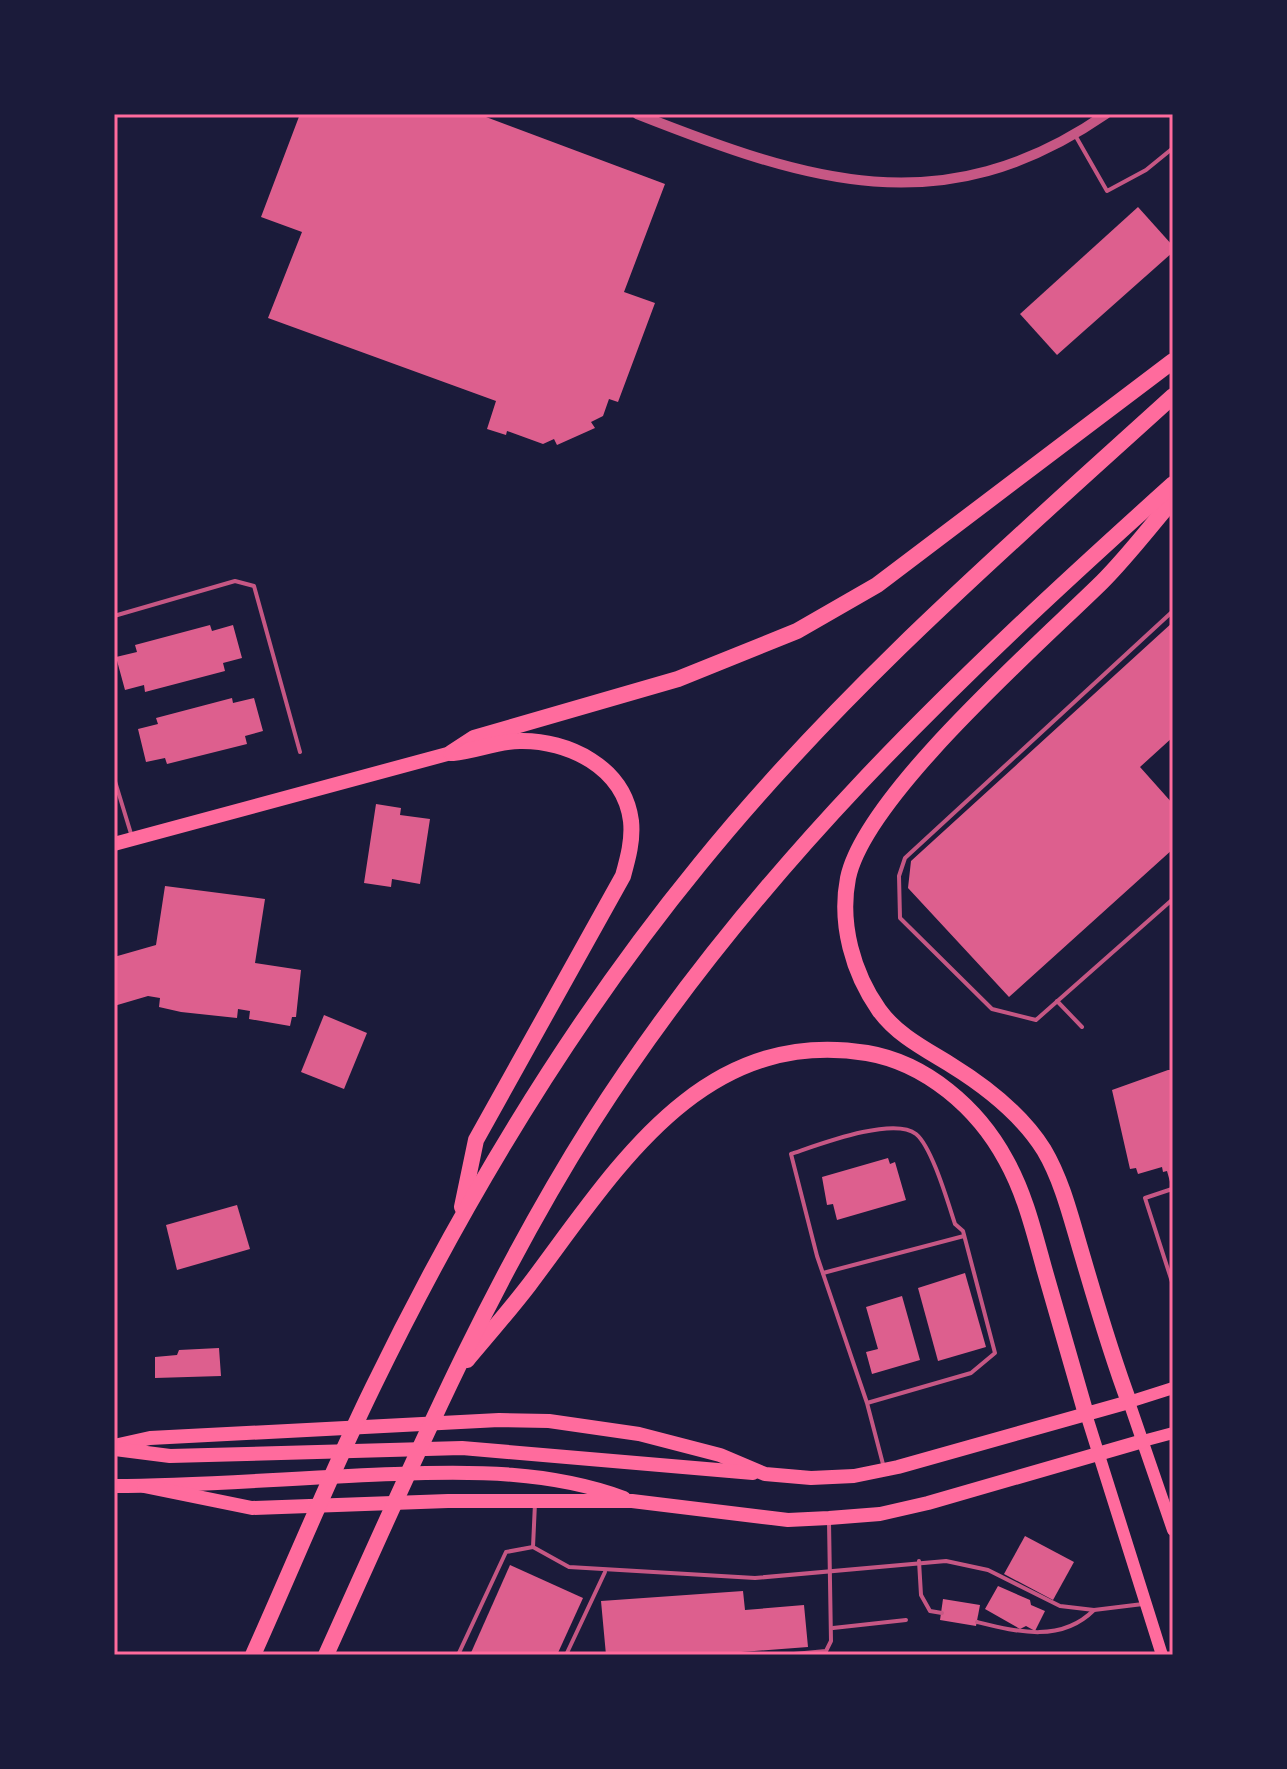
<svg xmlns="http://www.w3.org/2000/svg" width="1287" height="1769" font-family="Commissioner,sans-serif">
	<rect width="100%" height="100%" fill="#1b1b3a"/>
	<!-- building -->
	<g fill="#dd5f8e">
		<polygon points="300,114 478,114 665,184 624,292 655,303 618,402 609,399 603,416 591,422 595,428 557,445 554,439 543,444 507,431 506,435 487,429 496,401 268,318 302,232 261,217"/>
		<polygon points="1138,207 1173,246 1173,252 1057,355 1020,314"/>
		<polygon points="1173,622 1173,737 1140,767 1173,804 1173,849 1009,997 908,888 911,861"/>
		<polygon points="210,625 212,631 233,625 242,658 223,663 225,671 145,692 144,685 125,690 116,657 137,652 135,645"/>
		<polygon points="232,698 233,703 254,698 263,731 245,736 247,744 167,764 165,758 146,762 138,729 158,724 156,718"/>
		<polygon points="376,804 401,808 400,815 430,819 420,884 392,879 391,887 364,883"/>
		<polygon points="165,886 265,899 255,963 301,970 296,1017 292,1017 290,1026 249,1019 250,1011 238,1009 237,1018 181,1012 159,1007 160,998 148,996 114,1006 114,957 156,945"/>
		<polygon points="324,1015 367,1033 344,1089 301,1072"/>
		<polygon points="1168,1070 1173,1070 1172,1189 1167,1171 1163,1172 1162,1167 1138,1174 1136,1168 1130,1169 1112,1090"/>
		<polygon points="888,1158 890,1164 895,1162 906,1200 837,1220 833,1204 827,1205 822,1177"/>
		<polygon points="237,1205 250,1249 177,1270 166,1225"/>
		<polygon points="965,1273 986,1347 938,1361 918,1288"/>
		<polygon points="902,1296 920,1360 872,1374 866,1352 878,1349 866,1307"/>
		<polygon points="219,1348 221,1376 155,1378 155,1357 177,1355 179,1350"/>
		<polygon points="1025,1536 1074,1562 1053,1600 1004,1574"/>
		<polygon points="510,1565 583,1598 557,1655 470,1655"/>
		<polygon points="998,1586 1030,1600 1031,1605 1045,1611 1035,1631 1026,1626 1020,1629 985,1609"/>
		<polygon points="743,1591 745,1610 804,1605 808,1647 702,1655 606,1655 601,1601"/>
		<polygon points="943,1599 980,1605 976,1626 940,1620"/>
	</g>
	<g fill="none" stroke-linecap="round" stroke-linejoin="round">
		<!-- service -->
		<g stroke="#c65784" stroke-width="4">
			<polyline points="1075,135 1107,191 1146,170 1173,148"/>
			<polyline points="1173,611 905,858 899,876 900,918 992,1009 1036,1020 1173,899"/>
			<polyline points="114,616 235,581 254,586 300,752"/>
			<polyline points="114,778 132,837"/>
			<polyline points="1057,1001 1082,1027"/>
			<polyline points="1172,1189 1145,1198 1173,1285"/>
			<polyline points="823,1273 964,1236"/>
			<path d="M867,1403L817,1256L791,1154C818,1145 893,1116 916,1134C932,1147 948,1203 955,1224L963,1231L995,1353L971,1373L867,1403L884,1468"/>
			<polyline points="535,1503 533,1547 569,1567 755,1578 946,1561 988,1570 1060,1606 1094,1610 1143,1604"/>
			<polyline points="919,1561 921,1595 930,1611 942,1613"/>
			<path d="M977,1622C1018,1632 1061,1643 1094,1610"/>
			<polyline points="833,1628 906,1620"/>
			<polyline points="458,1655 506,1552 533,1547"/>
			<polyline points="566,1655 605,1572"/>
			<polyline points="783,1655 826,1651 831,1641 829,1522"/>
		</g>
		<!-- tertiary -->
		<path stroke="#c65784" stroke-width="10" d="M637,114C807,181 942,227 1106,114"/>
		<!-- secondary -->
		<g stroke="#ff6b9d" stroke-width="12">
			<polyline points="1173,1388 1129,1402 1173,1530"/>
			<polyline points="1086,1414 1162,1655"/>
			<polyline points="1143,1441 1173,1433"/>
		</g>
		<!-- primary -->
		<g stroke="#ff6b9d" stroke-width="14">
			<polyline points="114,844 451,753"/>
			<polyline points="114,1446 150,1438 499,1420 549,1421 639,1434 720,1455 765,1474 811,1478 854,1476 898,1467 1129,1402"/>
			<polyline points="115,1449 170,1456 462,1448 753,1473"/>
			<path d="M114,1486C207,1486 302,1477 395,1474C473,1471 551,1471 624,1498"/>
			<polyline points="144,1486 252,1508 448,1501 632,1501 788,1520 829,1518 880,1514 928,1503 1143,1441"/>
		</g>
		<!-- motorway -->
		<g stroke="#ff6b9d" stroke-width="16">
			<polyline points="451,753 474,738 678,679 797,631 877,585 1173,361"/>
			<path d="M453,753C475,751 498,741 520,741C568,740 624,767 631,821C633,840 628,858 623,876L476,1140L462,1207"/>
			<path d="M467,1360C488,1335 509,1311 529,1285C615,1171 700,1026 867,1053C926,1063 978,1108 1006,1160C1025,1194 1034,1232 1044,1268C1058,1317 1072,1366 1086,1414"/>
			<path d="M1129,1402C1111,1354 1097,1306 1083,1258C1072,1222 1063,1182 1044,1150C1022,1115 985,1086 951,1065C925,1049 897,1035 879,1010C853,973 839,924 848,878C865,796 1038,645 1102,582C1127,557 1149,528 1173,500"/>
			<path d="M253,1655C293,1566 330,1475 373,1387C463,1202 569,1024 700,864C840,691 1009,545 1173,396"/>
			<path d="M326,1655C408,1474 485,1292 592,1123C752,872 953,682 1173,484"/>
		</g>
	</g>
	<!-- border -->
	<rect width="1287" height="1769" fill="none" stroke="#1b1b3a" stroke-width="232"/>
	<rect x="116" y="116" width="1055" height="1537" fill="none" stroke="#ff6b9d" stroke-width="3"/>
</svg>
